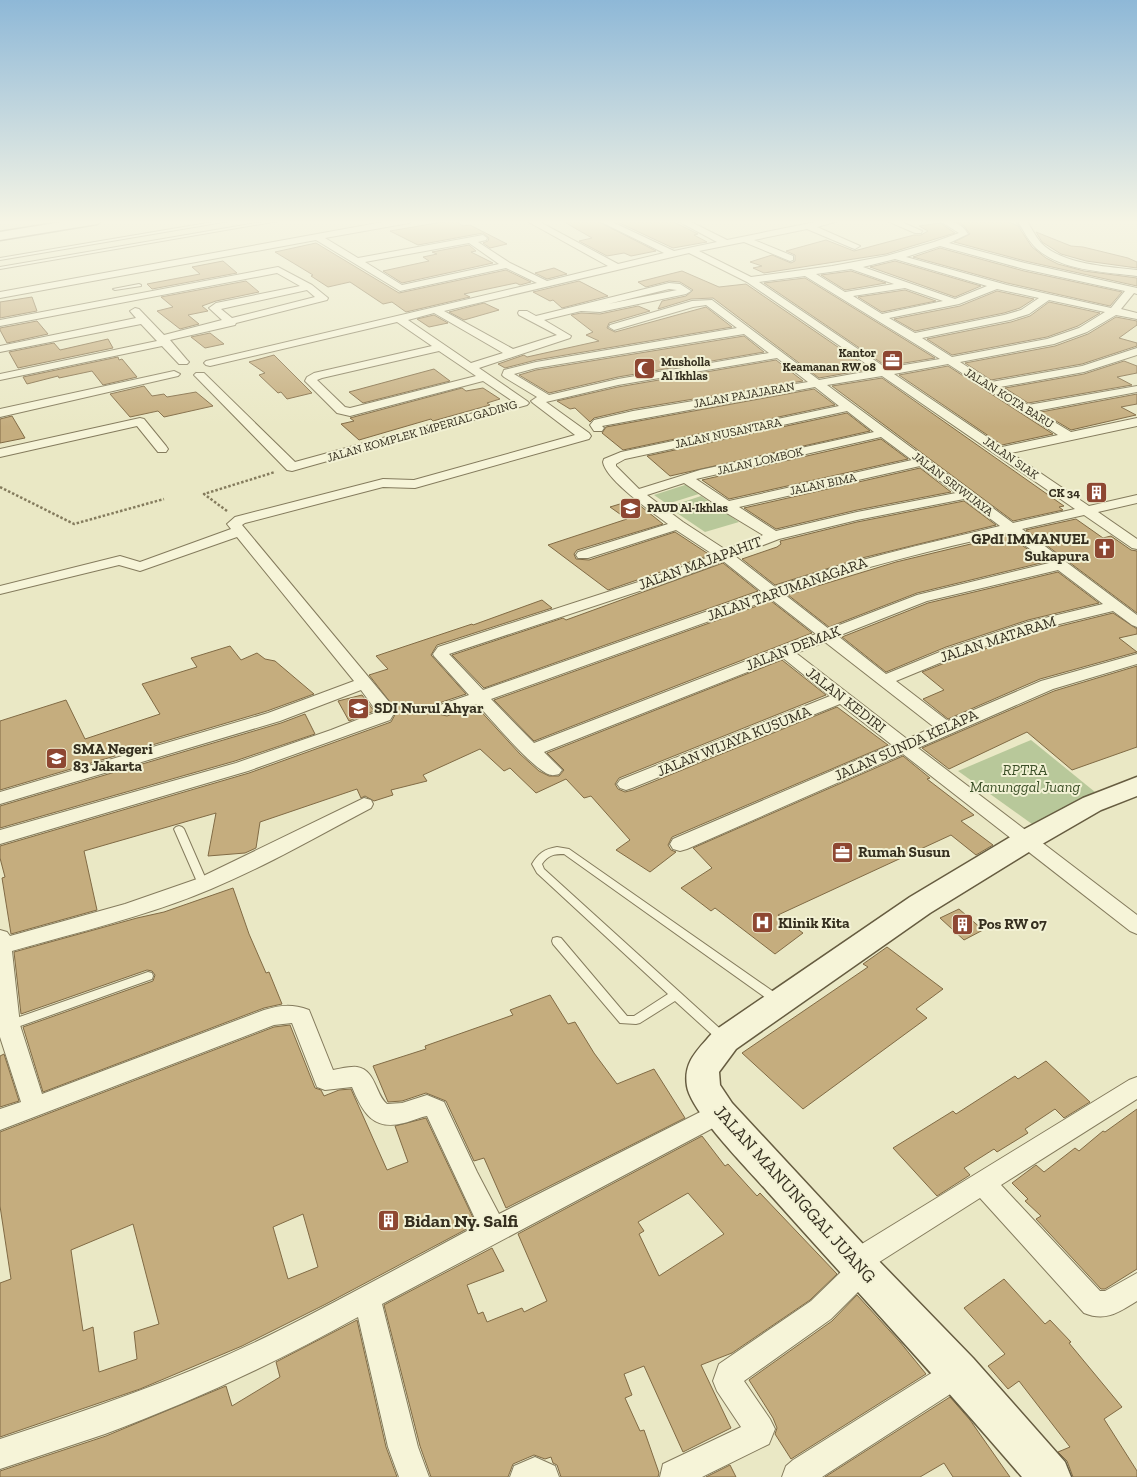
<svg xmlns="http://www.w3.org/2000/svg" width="1137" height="1477" font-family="'Zilla Slab',serif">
	<rect width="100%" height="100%" fill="#eae8c5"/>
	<!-- green -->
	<g fill="#b8c89a">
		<polygon points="688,484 702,493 667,504 654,495"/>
		<polygon points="701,496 739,522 705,532 668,507"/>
		<polygon points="1031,740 1095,792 1032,824 958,771"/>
	</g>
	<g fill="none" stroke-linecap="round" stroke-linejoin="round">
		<!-- stream -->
		<polyline stroke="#6e8c8b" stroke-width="4" points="1015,220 1024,229"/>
	</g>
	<!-- building -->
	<g fill="#c5ad7e" stroke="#816b45" fill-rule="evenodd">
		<polygon points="454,220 463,226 470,225 507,244 490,248 483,243 488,241 489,238 483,233 418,245 390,231"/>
		<polygon points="561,220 595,220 656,251 631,256 624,253 607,256 579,241 592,238"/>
		<polygon points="613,220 670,220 698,234 694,235 707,242 673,248"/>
		<polygon points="973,220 1004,220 1018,226 1032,247 1046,258 1058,264 1084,271 1137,278 1137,286 1025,261 954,242 970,234 964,226 957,222"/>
		<polygon points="940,223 955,233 886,254 764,273 753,268 762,266 750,262 772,255 791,263 795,261 795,255 786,251 826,240 854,251 914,235 921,235 928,231 919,226"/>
		<polygon points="1036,232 1071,246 1083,247 1128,258 1137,262 1137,268 1086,261 1061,254 1042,242"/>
		<polygon points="316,243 399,293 506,270 531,282 520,285 516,283 464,294 470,297 406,312 392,302 383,304 350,282 328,287 311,276 313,275 275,252"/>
		<polygon points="469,245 476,251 471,252 493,263 402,283 383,271 429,261 423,257 437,254 432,252"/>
		<polygon points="940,248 1024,271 1122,292 1110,306 1007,283 913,257"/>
		<polygon points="223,261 237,273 152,289 147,284 200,274 192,267"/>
		<polygon points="895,261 981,286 955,297 870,267"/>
		<polygon points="554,268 567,274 547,279 535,273"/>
		<polygon points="682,271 719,287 746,284 870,369 819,378 713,298 691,299 658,309 662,301 686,296 693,290 680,282 669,281 646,287 638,282"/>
		<polygon points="851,271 886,283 845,290 821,275"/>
		<polygon points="805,278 935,358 886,366 764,283"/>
		<polygon points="246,281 259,292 216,301 202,306 208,311 188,315 199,324 180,329 157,311 173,307 161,297"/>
		<polygon points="579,281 608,296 562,308 553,300 550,301 533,292"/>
		<polygon points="905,290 936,301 882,312 858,297"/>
		<polygon points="997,291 1034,299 1020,308 1004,313 915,331 894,319 960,306"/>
		<polygon points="32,297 37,311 0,318 0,302"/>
		<polygon points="1049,302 1100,313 1078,326 1047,337 952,355 927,339 1011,322 1030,316"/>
		<polygon points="484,303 499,310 464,320 449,312"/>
		<polygon points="638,306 650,311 609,323 607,328 615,332 706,307 732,327 536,360 505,368 498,364 524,355 527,357 599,341 586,335 593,332 571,315 581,313 600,314"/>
		<polygon points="434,315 448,323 429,327 417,319"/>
		<polygon points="1116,317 1137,321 1137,325 1119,338 1137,343 1137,346 1082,364 991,380 965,363 1055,346 1088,334"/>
		<polygon points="37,321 48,334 7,343 0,330 0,328"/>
		<polygon points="210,333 224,344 205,348 191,337"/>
		<polygon points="744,336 764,352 618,377 549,393 519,375 536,370"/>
		<polygon points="108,339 113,348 18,368 9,352 54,343 60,350"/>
		<polygon points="274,355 312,393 287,399 281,392 278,393 259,375 265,373 249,362"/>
		<polygon points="118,357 119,360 122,359 137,377 103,385 92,371 59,378 58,376 27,384 23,377"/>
		<polygon points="776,360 803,381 633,409 594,418 590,422 575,408 570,409 557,401 618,387"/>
		<polygon points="1124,361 1137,366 1137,373 1117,377 1132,385 1028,403 1005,388 1084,374"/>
		<polygon points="948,366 1053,434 1002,445 899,375"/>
		<polygon points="434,369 450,381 363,403 349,392"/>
		<polygon points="882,378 1064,506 1059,507 1063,510 1013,521 832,386"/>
		<polygon points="144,386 152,396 164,394 167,397 196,392 213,406 164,417 158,411 130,417 110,394"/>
		<polygon points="462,388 466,391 483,388 500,399 487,403 490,405 433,421 431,419 359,440 341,424 354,421 350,418"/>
		<polygon points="814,389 835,405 623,450 602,433 606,427"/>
		<polygon points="1137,394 1137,404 1121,407 1136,415 1071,430 1041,412"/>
		<polygon points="847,413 870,431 670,476 647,456"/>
		<polygon points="12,416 25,438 0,443 0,419"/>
		<polygon points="881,439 908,459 729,499 702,480"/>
		<polygon points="920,468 951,492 857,510 776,529 744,508"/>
		<polygon points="633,500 663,524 577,550 574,554 576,559 589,560 675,532 710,555 608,590 548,545 627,519 610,507"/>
		<polygon points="964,501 996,525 858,559 775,585 742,559 777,547 781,544 780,541 857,522"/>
		<polygon points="1076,519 1103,538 1111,536 1131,550 1137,551 1137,613 1026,530"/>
		<polygon points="1008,535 1045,562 917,593 829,627 788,595 896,562"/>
		<polygon points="723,563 758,591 484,688 452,655 563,618 566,620"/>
		<polygon points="1058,572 1099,603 1028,620 946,647 886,672 842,637 928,603"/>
		<polygon points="542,600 552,608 437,645 431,655 466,694 439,703 436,708 438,714 447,716 476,706 520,754 539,771 549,776 559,776 564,770 547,753 782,660 826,695 619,778 615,784 618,789 625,792 633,790 837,707 888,745 672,837 668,845 671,850 676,852 650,872 616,850 630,840 591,796 584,798 566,779 536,793 510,768 504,771 480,749 423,775 427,781 391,790 393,795 374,801 365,796 361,798 357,789 260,822 256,848 245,853 208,856 216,813 84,851 97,910 11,934 2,878 5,877 0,858 0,846 249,773 391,722 397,711 369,675 388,669 376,656 472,624 473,625"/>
		<polygon points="771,601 812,633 534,741 494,700"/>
		<polygon points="1113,613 1137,629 1137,634 1119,638 1137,652 1040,679 948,719 923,699 944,690 922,672 960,657 1040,631"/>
		<polygon points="230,646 241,660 257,653 265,659 275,661 314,694 267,711 0,790 0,721 66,700 85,739 160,714 142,684 197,667 191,658"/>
		<polygon points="1137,666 1137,747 1072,770 1027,732 949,769 922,748 1054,691"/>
		<polygon points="362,695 374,711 349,721 338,701"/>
		<polygon points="305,714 315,734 235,761 0,828 0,806 281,723"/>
		<polygon points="903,756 930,778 927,779 974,815 961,821 993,845 976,855 951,835 778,915 803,933 775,954 715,908 711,911 681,888 712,868 693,848"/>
		<polygon points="233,888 249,934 266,973 269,972 282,1004 264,1008 43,1092 23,1027 153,981 155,975 152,971 147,970 21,1014 14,952 137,918 164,912"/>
		<polygon points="959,909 983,930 964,940 940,918"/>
		<polygon points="887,947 943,989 916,1009 927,1018 803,1109 742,1053 868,967 863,964"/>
		<polygon points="550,995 568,1024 575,1022 594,1053 617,1084 654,1069 685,1118 506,1208 484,1158 474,1161 446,1101 426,1093 402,1101 388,1102 373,1066 426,1049 425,1046 513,1015 510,1010"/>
		<path d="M290,1025L315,1088L321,1090L324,1096L339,1090L351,1089L387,1170L408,1162L395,1126L426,1118L476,1224L326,1304L242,1346L140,1389L0,1437V1283L11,1279L0,1206V1132L274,1027ZM303,1214L318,1267L288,1279L273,1227ZM133,1224L159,1324L134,1332L137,1359L99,1372L93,1327L83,1331L71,1250Z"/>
		<polygon points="4,1054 19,1101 0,1107 0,1056"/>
		<polygon points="1046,1061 1090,1102 1064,1118 1055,1109 1025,1129 1028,1133 997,1152 994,1149 964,1168 970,1175 937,1196 893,1148 953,1111 956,1114 1015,1076 1018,1079"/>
		<polygon points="1137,1109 1137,1269 1105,1289 1101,1289 1036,1219 1041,1216 1025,1201 1028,1199 1012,1183 1036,1165 1044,1172 1075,1148 1079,1151 1103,1131 1105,1132"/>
		<path d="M702,1136L725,1166L728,1164L757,1196L760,1193L837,1274L810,1300L732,1353L701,1365L731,1428L683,1452L644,1366L624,1374L632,1395L625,1398L640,1431L644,1430L659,1473L658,1477H561L557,1465L553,1463L551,1457L545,1459L534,1455L513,1464L508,1477H431L420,1446L384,1305L492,1248L504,1271L467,1285L478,1314L483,1312L487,1322L522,1308L524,1312L547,1301L518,1234ZM688,1193L724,1234L659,1276L639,1234L644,1231L638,1222Z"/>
		<polygon points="1004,1279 1045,1324 1050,1320 1071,1342 1069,1343 1122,1407 1104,1419 1137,1471 1137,1477 1073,1477 1067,1461 1058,1452 1070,1447 1019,1381 1008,1389 988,1366 1005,1354 964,1308"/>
		<polygon points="857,1295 900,1342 926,1374 791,1459 775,1434 777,1428 773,1418 749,1380 832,1321"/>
		<polygon points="357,1320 386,1447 397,1477 0,1477 0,1471 106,1436 226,1386 232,1406 280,1377 276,1362"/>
		<polygon points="950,1397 970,1420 1010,1477 953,1477 944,1463 920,1477 825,1477"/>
		<polygon points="730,1465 736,1477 706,1477"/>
	</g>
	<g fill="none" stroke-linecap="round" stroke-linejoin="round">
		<defs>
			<g id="lane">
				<polygon points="225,220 235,220 0,260 0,258"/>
				<polygon points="274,220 284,220 0,269 0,267"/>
				<polygon points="139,284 141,285 141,286 115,290 113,289"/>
				<polygon points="179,826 182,827 184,829 208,884 207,887 199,887 198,884 174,829 176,827"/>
				<path d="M557,847L569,849L781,997L782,1000L781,1003L777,1004L773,1003L564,854C554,854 548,855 542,864L544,869L727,1035L729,1038L727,1041L723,1043L719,1041L675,1001L640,1023L636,1024L620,1023L553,944L552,941L553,938L557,937L561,938L627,1016H634L668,994L537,873L532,864C538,854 544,849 557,847Z"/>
				<polygon points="148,972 152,973 153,976 152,979 9,1030 5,1028 3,1025 5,1022"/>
			</g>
			<g id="street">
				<path d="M394,220H413L409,223L325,238L358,258L483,235L487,238L486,240L478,242L510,263L547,281L608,266L525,220H536L618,264L664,253L597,220H608L674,251L717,242L676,220H687L727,240L825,220H842L817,227L860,246L855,249L852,248L807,229L754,240L793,256V260L790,261L744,242L699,251L751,277L832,266L886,256L934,242L959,233L938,220C950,220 962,223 968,234L949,243L1025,263L1137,288V294L1134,293L1121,309L1137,313V319L1116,315L1087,332L1054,344L960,362L991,382L1082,366L1137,348V355L1084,372L1000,387L1028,405L1137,386V392L1036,411L1071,432L1137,418V426L1011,453L1089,506L1137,495V503L1098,512L1137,539V549L1132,548L1084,515L1022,529L1137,615V627L1132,625L1113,611L1039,629L959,655L896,681L948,721L1041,681L1137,654V664L1053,689L918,748L1137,915V934L1130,931L903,754L687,849L680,851L673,849L670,844L673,839L892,745L840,704L632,788L626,790L620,788L617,784L620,780L830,696L783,658L544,752L562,770L559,774C555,775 552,776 548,774C530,766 492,720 477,704L446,714L440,713L438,709L440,705L469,695L434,656L433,654L438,647L669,572L714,555L676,530L588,558H578L576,555L578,552L668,524C652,512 606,480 603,462L604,459L621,452L839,406L815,387L602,426L604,428L602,431H594L590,425L594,420L633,411L808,382L777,358L618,385L546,402L589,433L591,436L589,439L415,488L383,487L245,523L242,525L390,703L395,712L390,720L248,771L0,844V830L236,763L331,730L377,712L361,690L280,721L0,804V792L268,713L354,681L237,537L140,571L119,565L0,594V586L120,556L140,562L231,529L227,524L235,517L383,479L414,480L575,435L533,403L531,401L537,397L504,377L502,375L504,370L536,362L737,328L706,305L693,307L614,330L609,327L610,325L692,301L712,300L819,380L875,370L747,282L689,253L444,311L513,349L557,335L519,315L518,313L519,311H527L536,316L669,283L680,284L691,291L686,294L600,312L581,311L544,320L571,336L570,338L479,368L527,401L529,403L527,405L292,471L287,470L196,377L194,375L196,373H204L295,462L514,402L483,381L350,416L337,413L305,381L307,377L314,373L432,346L397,322L210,366L206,365L204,363L206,361L537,283L506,268L400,291L316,240L0,298V292ZM469,243L499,264L402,285L365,262ZM940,246L1024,269L1125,291L1111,308L1007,285L906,257ZM895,259L987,286L955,299L863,267ZM851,269L894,284L845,292L816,274ZM805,276L940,359L886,368L759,282ZM905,288L943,301L882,314L853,296ZM669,289L677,290L608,304ZM997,289L1039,298L1021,310L1004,315L915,333L889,318L959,304ZM1049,300L1105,312L1079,328L1047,339L952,357L922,338L1010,320L1029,314ZM434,313L503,353L471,363L408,320ZM744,334L769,353L618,379L549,395L514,374L536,368ZM439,351L476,376L350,408L345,407L317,380L322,378ZM948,364L1058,435L1002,447L894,374ZM882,376L1075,509L1013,523L827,385ZM847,411L874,432L700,470L639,489L616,466V464L625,459ZM881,437L912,460L729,501L696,479ZM920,466L956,493L857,512L776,531L739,507ZM684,483L718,506L720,509L763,535L726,550L683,522L647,495ZM964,499L1000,526C924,544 849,561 775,587L735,556L779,539L857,520ZM1008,533L1049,563L917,595L829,629L784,594C858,568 932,550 1008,533ZM723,561L762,592L483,690L449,654L679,578ZM1058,570L1103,604L1028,622L947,649L886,674L838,636L927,601ZM771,599L816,634L534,743L491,699ZM825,642L934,727L907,739L796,653Z"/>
				<polygon points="885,220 897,220 922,231 921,233 915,233"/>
				<path d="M1017,220H1026C1031,227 1035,236 1041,243C1061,264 1109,267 1137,270V276C1106,272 1062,271 1037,249C1028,241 1023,229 1017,220Z"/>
				<path d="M278,267L312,285L328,298L327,300L236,323L235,325L170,340L187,360L189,362L187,364H179L162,346L0,380V374L157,341L141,324L0,352V346L136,318L130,311L135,308L139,309L164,335L222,320L209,308L216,303L300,286L277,273L0,326V320ZM307,290L315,297L232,318L221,309Z"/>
				<polygon points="174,371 180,374 178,376 0,417 0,409"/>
				<polygon points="140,418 144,419 166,446 168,449 166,452 158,452 137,426 0,457 0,449"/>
				<path d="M364,798L371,800L373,804L371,808C318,836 266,866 211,889C147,916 79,932 12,951L20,1025L42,1094L264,1010C281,1005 292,1004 309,1010L333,1070C340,1069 350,1066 357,1067C376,1070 375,1094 387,1104L402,1103L427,1095L444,1102L477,1172L499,1214L712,1106L720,1103L728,1106L732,1113L728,1120L382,1304L418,1447L429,1477H399L388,1447L358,1317C277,1362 192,1402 105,1434C70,1446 35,1457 0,1469V1439C94,1408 188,1376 276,1332C344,1298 411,1261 478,1225L427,1116C420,1117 412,1121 404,1123C373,1131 363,1113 352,1087L325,1090L317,1087L292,1023L274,1025L0,1130V1109L21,1102L0,1037V930L7,932L10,936L125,904L197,879Z"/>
				<path d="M1137,1077V1099L1001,1185L1100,1291H1105L1137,1273V1301C1119,1312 1106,1322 1084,1313L980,1198L873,1266L875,1270L871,1279L831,1319L744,1381L770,1419L775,1429L769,1444L702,1477H660L663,1464L741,1427L717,1391L713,1381L719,1364L811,1301L845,1268L843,1262L847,1253L1129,1080Z"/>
				<polygon points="959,1358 969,1362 973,1372 969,1382 822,1477 782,1477 786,1466 793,1460 949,1362"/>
				<polygon points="535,1457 555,1466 559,1477 510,1477 514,1466"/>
			</g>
			<g id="secondary">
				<polygon points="74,220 103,220 97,224 0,240 0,232"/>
				<path d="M1137,777V796L1101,810L1037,847L930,913L736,1049L719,1072L720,1085L732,1103L875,1257L973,1358L1065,1462L1071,1477H1022C939,1380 852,1286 767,1191C748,1169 691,1112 687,1086C683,1061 699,1049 714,1031L910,897L1017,833L1083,798Z"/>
			</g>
		</defs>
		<!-- lane casing -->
		<use href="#lane" stroke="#847b5d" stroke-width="2"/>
		<!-- street casing -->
		<use href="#street" stroke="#847b5d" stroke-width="2"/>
		<!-- secondary casing -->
		<use href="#secondary" stroke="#665c40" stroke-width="3"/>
		<!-- path -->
		<g stroke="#847b5d" stroke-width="2.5" stroke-dasharray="2.5 2" stroke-linecap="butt">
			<polyline points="0,487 74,524 164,499"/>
			<polyline points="227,511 204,494 275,472"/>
		</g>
		<!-- lane -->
		<use href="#lane" fill="#f6f4d8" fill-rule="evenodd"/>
		<!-- street -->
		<use href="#street" fill="#f6f4d8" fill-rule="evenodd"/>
		<!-- secondary -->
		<use href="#secondary" fill="#f6f4d8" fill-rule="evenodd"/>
	</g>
	<!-- sky -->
	<linearGradient id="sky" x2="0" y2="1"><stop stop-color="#8eb8d7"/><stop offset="0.52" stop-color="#f6f5e5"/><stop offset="1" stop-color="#f6f5e5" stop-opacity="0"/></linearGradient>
	<rect width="1137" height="427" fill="url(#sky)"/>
	<!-- icons -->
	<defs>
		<symbol id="office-square" viewBox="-11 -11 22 22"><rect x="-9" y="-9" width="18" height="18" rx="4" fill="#8e4732" stroke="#f2f1d4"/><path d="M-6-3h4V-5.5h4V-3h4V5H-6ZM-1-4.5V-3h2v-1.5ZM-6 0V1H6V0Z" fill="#fff"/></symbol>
		<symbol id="mosque-square" viewBox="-11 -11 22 22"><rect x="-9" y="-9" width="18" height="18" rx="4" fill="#8e4732" stroke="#f2f1d4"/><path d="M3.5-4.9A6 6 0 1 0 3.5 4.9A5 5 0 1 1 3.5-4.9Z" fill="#fff"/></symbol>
		<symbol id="building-square" viewBox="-11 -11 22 22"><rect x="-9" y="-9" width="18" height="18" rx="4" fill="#8e4732" stroke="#f2f1d4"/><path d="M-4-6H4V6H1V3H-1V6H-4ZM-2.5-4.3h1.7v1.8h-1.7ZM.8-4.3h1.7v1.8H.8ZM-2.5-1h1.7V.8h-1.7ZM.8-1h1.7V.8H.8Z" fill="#fff"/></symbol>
		<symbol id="school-square" viewBox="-11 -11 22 22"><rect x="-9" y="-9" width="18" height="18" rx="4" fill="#8e4732" stroke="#f2f1d4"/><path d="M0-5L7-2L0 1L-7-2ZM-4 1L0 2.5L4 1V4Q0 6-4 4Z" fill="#fff"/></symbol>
		<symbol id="church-square" viewBox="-11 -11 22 22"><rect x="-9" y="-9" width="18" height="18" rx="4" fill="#8e4732" stroke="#f2f1d4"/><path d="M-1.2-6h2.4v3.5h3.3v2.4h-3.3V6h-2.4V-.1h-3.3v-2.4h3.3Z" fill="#fff"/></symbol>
		<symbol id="hospital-square" viewBox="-11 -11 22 22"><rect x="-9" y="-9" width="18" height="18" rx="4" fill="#8e4732" stroke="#f2f1d4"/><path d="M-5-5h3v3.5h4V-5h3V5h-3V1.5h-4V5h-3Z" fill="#fff"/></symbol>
	</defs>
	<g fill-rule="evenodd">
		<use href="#office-square" x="880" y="348" width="25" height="25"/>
		<use href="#mosque-square" x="632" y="356" width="25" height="25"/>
		<use href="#building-square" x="1084" y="480" width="25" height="25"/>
		<use href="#school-square" x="618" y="496" width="25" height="25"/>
		<use href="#church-square" x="1092" y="536" width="25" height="25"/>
		<use href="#school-square" x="346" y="696" width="25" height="25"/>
		<use href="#school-square" x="44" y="746" width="25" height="25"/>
		<use href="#office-square" x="830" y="840" width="25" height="25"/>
		<use href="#hospital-square" x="750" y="910" width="25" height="25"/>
		<use href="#building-square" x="950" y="912" width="25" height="25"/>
		<use href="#building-square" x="376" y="1208" width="25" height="25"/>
	</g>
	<g text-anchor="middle" stroke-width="4" stroke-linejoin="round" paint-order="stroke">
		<!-- far-poi labels -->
		<g font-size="12" font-weight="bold" fill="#352f1f" stroke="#f2f1d4" text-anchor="end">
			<text x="876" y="357">Kantor<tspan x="876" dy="14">Keamanan RW 08</tspan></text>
			<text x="661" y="366" text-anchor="start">Musholla<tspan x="661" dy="14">Al Ikhlas</tspan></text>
			<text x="1080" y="497">CK 34</text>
			<text x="647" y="512" text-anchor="start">PAUD Al-Ikhlas</text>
		</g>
		<!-- far-street labels -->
		<g font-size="12" fill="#352f1f" stroke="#f2f1d4">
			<text transform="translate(744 395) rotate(-10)" y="4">JALAN PAJAJARAN</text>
			<text transform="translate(1009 398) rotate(32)" y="4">JALAN KOTA BARU</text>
			<text transform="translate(422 431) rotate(-16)" y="4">JALAN KOMPLEK IMPERIAL GADING</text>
			<text transform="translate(728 433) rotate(-12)" y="4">JALAN NUSANTARA</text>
			<text transform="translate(1011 458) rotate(35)" y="4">JALAN SIAK</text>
			<text transform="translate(760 461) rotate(-13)" y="4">JALAN LOMBOK</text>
			<text transform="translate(823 484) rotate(-12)" y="4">JALAN BIMA</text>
			<text transform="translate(953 484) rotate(37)" y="4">JALAN SRIWIJAYA</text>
		</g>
		<!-- poi labels -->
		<g font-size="15" font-weight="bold" fill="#352f1f" stroke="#f2f1d4" text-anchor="start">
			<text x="1089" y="544" text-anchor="end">GPdI IMMANUEL<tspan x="1089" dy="17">Sukapura</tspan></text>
			<text x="374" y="713">SDI Nurul Ahyar</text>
			<text x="73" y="754">SMA Negeri<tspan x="73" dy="17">83 Jakarta</tspan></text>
			<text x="858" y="857">Rumah Susun</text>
			<text x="778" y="928">Klinik Kita</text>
			<text x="978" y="929">Pos RW 07</text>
		</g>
		<!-- street labels -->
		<g font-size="15" fill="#352f1f" stroke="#f2f1d4">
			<text transform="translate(700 563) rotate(-20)" y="5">JALAN MAJAPAHIT</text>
			<text transform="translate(787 589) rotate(-19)" y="5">JALAN TARUMANAGARA</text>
			<text transform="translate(998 639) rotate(-18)" y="5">JALAN MATARAM</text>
			<text transform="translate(793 648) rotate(-21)" y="5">JALAN DEMAK</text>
			<text transform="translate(846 700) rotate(38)" y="5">JALAN KEDIRI</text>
			<text transform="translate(734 741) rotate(-22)" y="5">JALAN WIJAYA KUSUMA</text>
			<text transform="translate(906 745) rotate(-24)" y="5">JALAN SUNDA KELAPA</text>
		</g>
		<!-- park labels -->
		<g font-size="15" font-style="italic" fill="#3c5028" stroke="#f2f1d4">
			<text x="1025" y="775">RPTRA<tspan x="1025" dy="17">Manunggal Juang</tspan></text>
		</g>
		<!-- near-street labels -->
		<g font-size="18" fill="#352f1f" stroke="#f2f1d4">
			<text transform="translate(795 1194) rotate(48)" y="6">JALAN MANUNGGAL JUANG</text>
		</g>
		<!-- near-poi labels -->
		<g font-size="18" font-weight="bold" fill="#352f1f" stroke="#f2f1d4" text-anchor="start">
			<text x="404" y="1227">Bidan Ny. Salfi</text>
		</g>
	</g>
</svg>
